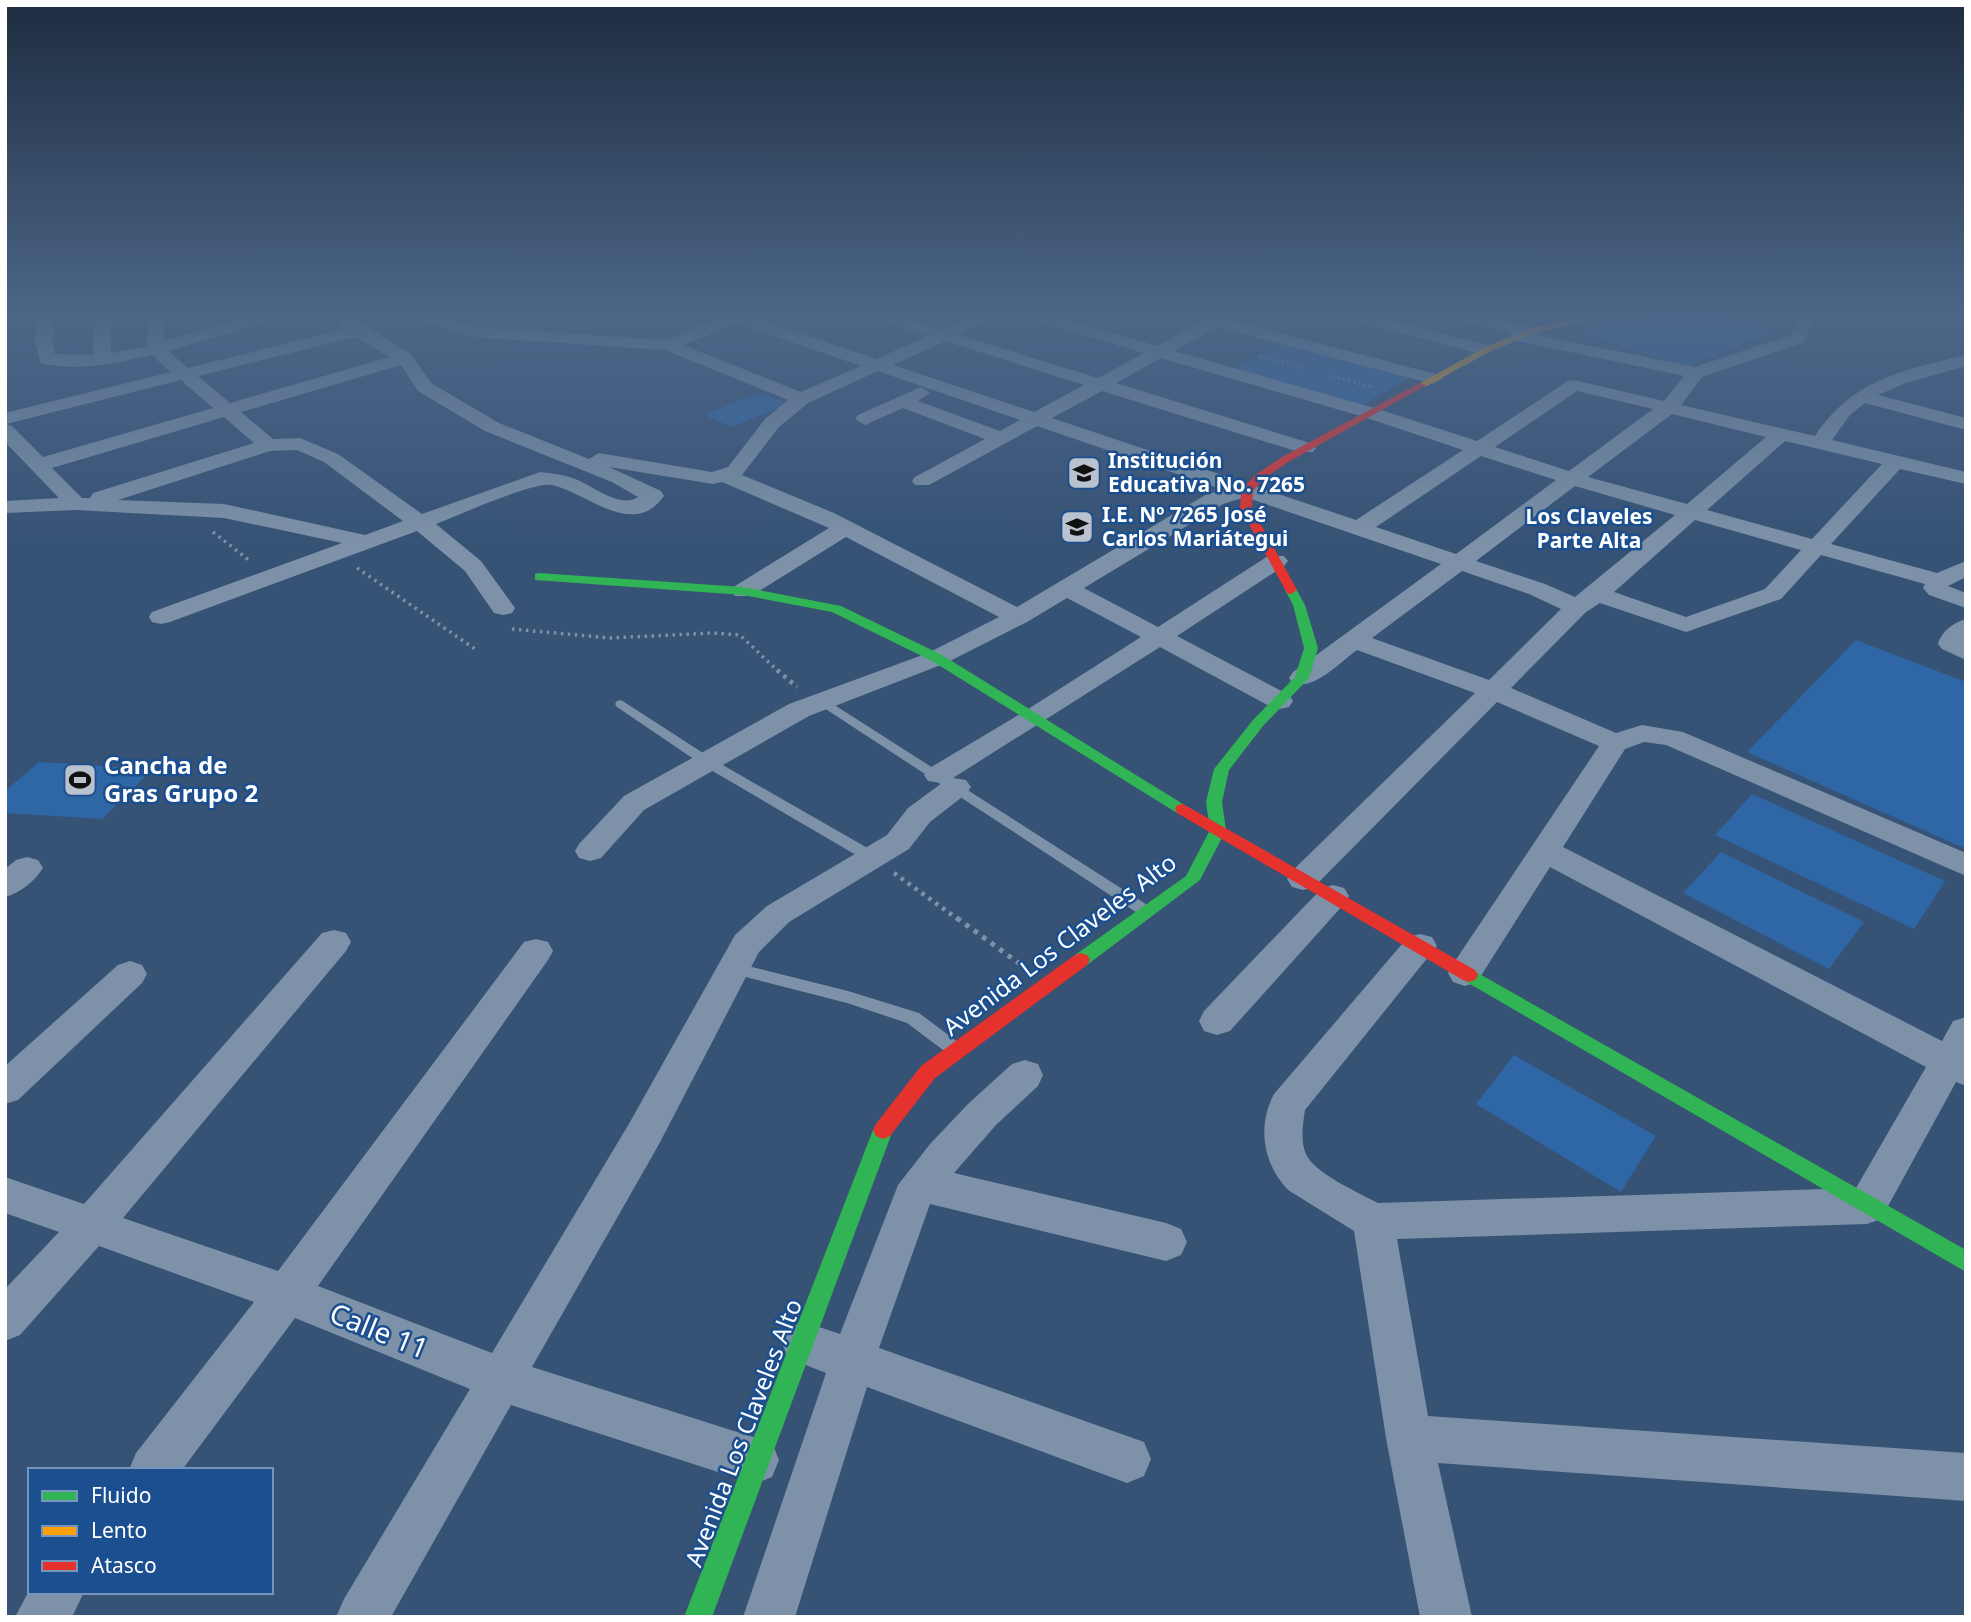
<svg xmlns="http://www.w3.org/2000/svg" width="1971" height="1622" font-family="'Noto Sans',sans-serif">
	<rect width="100%" height="100%" fill="#365274"/>
	<!-- green -->
	<g fill="#2f66a5">
		<polygon points="1654,316 1736,316 1774,331 1687,367 1578,331"/>
		<polygon points="1280,343 1409,378 1363,405 1234,368"/>
		<polygon points="760,392 788,404 732,427 704,415"/>
		<polygon points="1856,640 1966,682 1966,849 1747,752"/>
		<polygon points="39,762 153,769 102,819 5,813 5,791"/>
		<polygon points="1752,794 1945,881 1914,929 1715,835"/>
		<polygon points="1721,852 1864,922 1829,969 1683,893"/>
		<polygon points="1514,1055 1656,1136 1621,1192 1476,1104"/>
	</g>
	<g fill="none" stroke-linecap="round" stroke-linejoin="round">
		<!-- path-far3 -->
		<g stroke="#7d92a8" stroke-width="2.5" stroke-dasharray="2 3.5" stroke-linecap="butt">
			<polyline points="1260,356 1308,369"/>
			<polyline points="1332,376 1371,387"/>
		</g>
		<!-- path-far2 -->
		<g stroke="#7d92a8" stroke-width="3.5" stroke-dasharray="2.5 4.5" stroke-linecap="butt">
			<polyline points="213,532 250,561"/>
			<polyline points="357,568 475,649"/>
			<polyline points="512,629 610,638 712,633 740,635 779,672"/>
		</g>
		<!-- path-far1 -->
		<g stroke="#7d92a8" stroke-width="4.5" stroke-dasharray="3.5 5" stroke-linecap="butt">
			<polyline points="777,670 797,687"/>
			<polyline points="894,873 959,920"/>
		</g>
		<!-- path -->
		<polyline stroke="#7d92a8" stroke-width="5" stroke-dasharray="4.5 6" stroke-linecap="butt" points="957,918 1020,964"/>
		<!-- lane -->
		<g fill="#7d92a8" fill-rule="evenodd">
			<polygon points="822,697 1152,908 1155,912 1152,916 1142,916 818,704 816,701"/>
			<polygon points="621,700 714,760 878,854 880,858 878,862 868,862 704,766 617,707 615,704 617,701"/>
			<polygon points="732,962 848,991 919,1013 959,1043 961,1048 959,1053 953,1055 947,1053 907,1023 847,1003 726,972 724,968 726,964"/>
		</g>
		<!-- street -->
		<g fill="#7d92a8" fill-rule="evenodd">
			<path d="M39,316H55L52,340L55,354L93,355L95,316H111V353L147,346L149,316H165L164,341L250,316H278L276,319L168,351L188,368L344,329L330,316H349L411,354L431,383L499,423L589,459L599,453L712,472L728,467L765,419L788,400L665,350L475,337L417,319L415,316H441L476,327L666,340L724,316H749L876,359L928,336L875,319L873,316H899L942,330L973,316H995L959,335L1098,378L1144,353L1029,319L1027,316H1054L1157,346L1201,322H1197L1196,316H1233L1230,320L1439,375L1442,379L1433,384L1217,327L1174,351L1378,409L1477,441L1568,381L1574,380L1664,401L1684,376L1513,340L1510,336L1512,333L1452,319L1450,316H1482L1536,328L1537,335L1695,367L1791,335L1800,316H1816L1804,342L1702,377L1681,405L1815,436C1853,379 1903,370 1966,355V366L1906,383L1878,395L1966,418V430L1865,403L1850,415L1832,440L1966,472V484L1900,469L1831,544L1937,573L1966,561V577L1948,586L1966,593V608L1929,595L1923,588L1925,584L1821,555L1781,599L1686,632L1600,603L1586,612L1511,688L1616,733L1642,725L1683,732L1966,853V876L1666,745L1644,742L1625,749L1563,847L1942,1041L1953,1021L1966,1017V1086L1956,1082L1881,1219L1867,1224L1397,1239L1428,1416L1966,1453V1501L1438,1463L1472,1617H1420L1386,1438L1354,1231L1288,1190C1263,1164 1257,1126 1274,1094L1408,937L1420,934L1432,937L1437,946L1305,1110C1303,1123 1300,1141 1306,1154C1314,1173 1359,1193 1378,1203L1856,1188L1926,1067L1550,867L1477,982L1465,986L1453,982L1448,973L1453,964L1599,746L1497,702L1314,887L1303,890L1292,887L1287,879L1292,871L1475,693L1357,650C1339,663 1316,689 1293,684L1289,678L1293,672L1441,564L1245,497L1223,504L1084,588L1158,627L1268,556H1284L1288,561L1284,566L1177,636L1289,695L1293,701L1289,707L1280,709L1271,707L1160,647L953,778L966,780L971,787L966,794L930,822L909,849L789,922L759,952L658,1146L532,1367L772,1443L779,1460L772,1477L755,1484L511,1405L391,1617H336L344,1599L470,1389L295,1318L182,1470H129L136,1453L254,1302L99,1246L20,1335L5,1341V1289L59,1232L5,1213V1177L84,1204L322,933L334,930L346,933L351,942L346,951L123,1218L278,1271L524,942L536,939L548,942L553,951L548,960L318,1286L492,1353L630,1122L735,935L767,906L887,835L908,808L942,783L928,781L924,775L928,769L1025,711L1141,637L1067,598L1027,622L946,663L809,716L644,810L601,858L590,861L579,858L575,851L579,844L624,796L789,704L928,653L999,617L846,537L751,596H735L731,591L735,586L829,528L722,482L713,484L609,467L661,491L664,496C633,540 586,492 552,485C534,481 457,516 436,524L481,561L515,608L512,613L503,615L494,613L465,571L417,531L170,622L161,624L152,622L149,617L152,612L342,543L224,518L76,510L5,513V501L59,498L5,442V413L171,372L152,355C116,363 77,372 41,363L34,340ZM737,323L861,366L801,392L683,345ZM355,337L390,357L230,403L198,376ZM945,341L1084,385L1034,412L893,365ZM1161,358L1364,417L1463,450L1356,520L1052,418L1102,391L1299,452H1313L1316,448L1313,444L1116,383ZM401,365L418,391L485,431L612,482L638,497C621,509 594,487 578,480C565,475 553,473 540,472L422,514L338,454L300,438L273,439L241,412ZM878,371L1020,420L1000,431L918,401L930,393L921,387L858,415L855,419L865,425L903,408L985,439L915,477L912,481L915,485H929L1037,426L1224,490L1207,494L1017,607L834,513L742,475L779,427L808,403ZM181,380L213,408L43,457L12,426L6,424ZM1577,391L1653,409L1569,471L1495,447ZM1672,414L1766,437L1687,504L1588,477ZM224,417L254,443L93,493L90,498H82L52,468ZM1785,441L1882,464L1812,539L1707,510ZM297,450L324,462L403,521L365,535L224,504L118,500L270,451ZM1481,456L1556,480L1456,554L1376,527ZM1575,486L1675,515L1575,597L1545,584L1476,561ZM1695,520L1801,550L1765,589L1686,617L1614,592ZM1462,571L1529,594L1561,609L1489,680L1372,638Z"/>
			<polygon points="1344,316 1373,316 1491,346 1494,350 1485,355 1346,319"/>
			<path d="M1966,619V660L1942,649L1938,644C1941,632 1954,622 1966,619Z"/>
			<path d="M27,857L38,860L43,868C34,882 20,893 5,897V869L16,860Z"/>
			<polygon points="1333,885 1344,888 1349,896 1344,904 1230,1031 1217,1035 1204,1031 1199,1021 1204,1011 1322,888"/>
			<polygon points="130,961 142,965 147,974 142,983 18,1100 5,1104 5,1066 118,965"/>
			<polygon points="1025,1060 1038,1064 1043,1075 1038,1086 996,1125 954,1173 1166,1223 1181,1229 1187,1242 1181,1255 1166,1261 930,1204 879,1348 1144,1442 1151,1459 1144,1476 1127,1483 867,1387 795,1617 743,1617 826,1373 788,1358 782,1343 788,1328 804,1322 840,1334 898,1185 930,1144 969,1103 1012,1064"/>
			<polygon points="30,1589 30,1592 84,1592 72,1617 15,1617"/>
		</g>
		<!-- fast -->
		<g fill="#30b455" fill-rule="evenodd">
			<polygon points="539,573 743,587 841,606 942,655 1191,809 1189,813 1177,813 932,661 832,612 743,595 535,580 535,574"/>
			<polygon points="1291,586 1295,587 1305,605 1318,648 1309,678 1263,726 1229,770 1222,802 1226,830 1200,880 1087,965 1075,965 1072,960 1075,955 1186,876 1210,830 1206,802 1214,769 1253,720 1295,677 1304,648 1293,605 1285,590"/>
			<polygon points="1469,968 1966,1250 1966,1272 1463,980 1460,975 1463,970"/>
			<polygon points="883,1121 890,1124 893,1130 712,1617 684,1617 873,1130 876,1124"/>
		</g>
		<!-- slow -->
		<polygon fill="#ff9f0a" fill-rule="evenodd" points="1586,316 1603,316 1538,332 1491,351 1425,387 1417,385 1485,347 1532,328"/>
		<!-- jam -->
		<g fill="#e5322d" fill-rule="evenodd">
			<polygon points="1419,383 1427,385 1290,461 1263,479 1253,491 1252,508 1297,590 1291,594 1287,593 1240,508 1241,490 1255,475 1282,457"/>
			<polygon points="1183,804 1475,970 1478,975 1475,980 1469,982 1463,980 1177,813 1175,809 1177,805"/>
			<polygon points="1081,953 1087,955 1090,960 1087,965 935,1078 890,1136 883,1139 876,1136 873,1130 876,1124 921,1066 1075,955"/>
		</g>
	</g>
	<!-- sky -->
	<linearGradient id="sky" x2="0" y2="1"><stop stop-color="#1e2d40"/><stop offset="0.58" stop-color="#4c6688"/><stop offset="1" stop-color="#4c6688" stop-opacity="0"/></linearGradient>
	<rect width="1971" height="543" fill="url(#sky)"/>
	<!-- icons -->
	<defs>
		<symbol id="school-square" viewBox="-11 -11 22 22"><rect x="-9" y="-9" width="18" height="18" rx="4" fill="#b9c2ce" stroke="#1b4f8f"/><path d="M0-5L7-2L0 1L-7-2ZM-4 1L0 2.5L4 1V4Q0 6-4 4Z" fill="#111"/></symbol>
		<symbol id="stadium-square" viewBox="-11 -11 22 22"><rect x="-9" y="-9" width="18" height="18" rx="4" fill="#b9c2ce" stroke="#1b4f8f"/><path d="M0-5a6.5 5 0 1 0 0 10a6.5 5 0 1 0 0-10ZM-3.5-1.8h7v3.6h-7Z" fill="#111"/></symbol>
	</defs>
	<g fill-rule="evenodd">
		<use href="#school-square" x="1065" y="454" width="38" height="38"/>
		<use href="#school-square" x="1058" y="508" width="38" height="38"/>
		<use href="#stadium-square" x="61" y="761" width="38" height="38"/>
	</g>
	<g text-anchor="middle" stroke-width="5" stroke-linejoin="round" paint-order="stroke">
		<!-- far-poi labels -->
		<g font-size="21" font-weight="bold" fill="#fff" stroke="#1b4f8f" text-anchor="start">
			<text x="1108" y="468">Institución<tspan x="1108" dy="24">Educativa No. 7265</tspan></text>
			<text x="1102" y="522">I.E. Nº 7265 José<tspan x="1102" dy="24">Carlos Mariátegui</tspan></text>
		</g>
		<!-- far-neighbourhood labels -->
		<g font-size="21" font-weight="bold" fill="#fff" stroke="#1b4f8f">
			<text x="1589" y="524">Los Claveles<tspan x="1589" dy="24">Parte Alta</tspan></text>
		</g>
		<!-- poi labels -->
		<g font-size="24" font-weight="bold" fill="#fff" stroke="#1b4f8f" text-anchor="start">
			<text x="104" y="774">Cancha de<tspan x="104" dy="28">Gras Grupo 2</tspan></text>
		</g>
		<!-- street labels -->
		<g font-size="24" fill="#fff" stroke="#1b4f8f">
			<text transform="translate(1060 945) rotate(-37)" y="8">Avenida Los Claveles Alto</text>
			<text transform="translate(744 1433) rotate(-69)" y="8">Avenida Los Claveles Alto</text>
		</g>
		<!-- near-street labels -->
		<g font-size="28" fill="#fff" stroke="#1b4f8f">
			<text transform="translate(379 1331) rotate(22)" y="10">Calle 11</text>
		</g>
	</g>
	<!-- border -->
	<rect width="1971" height="1622" fill="none" stroke="#ffffff" stroke-width="14"/>
	<!-- legend -->
	<rect x="28" y="1468" width="245" height="126" fill="#1b4f8f" stroke="#7695bc" stroke-width="2"/>
	<rect x="42" y="1491" width="35" height="10" fill="#30b455" stroke="#7695bc" stroke-width="2"/>
	<text x="91" y="1503" font-size="21" fill="#ffffff">Fluido</text>
	<rect x="42" y="1526" width="35" height="10" fill="#ff9f0a" stroke="#7695bc" stroke-width="2"/>
	<text x="91" y="1538" font-size="21" fill="#ffffff">Lento</text>
	<rect x="42" y="1561" width="35" height="10" fill="#e5322d" stroke="#7695bc" stroke-width="2"/>
	<text x="91" y="1573" font-size="21" fill="#ffffff">Atasco</text>
</svg>
